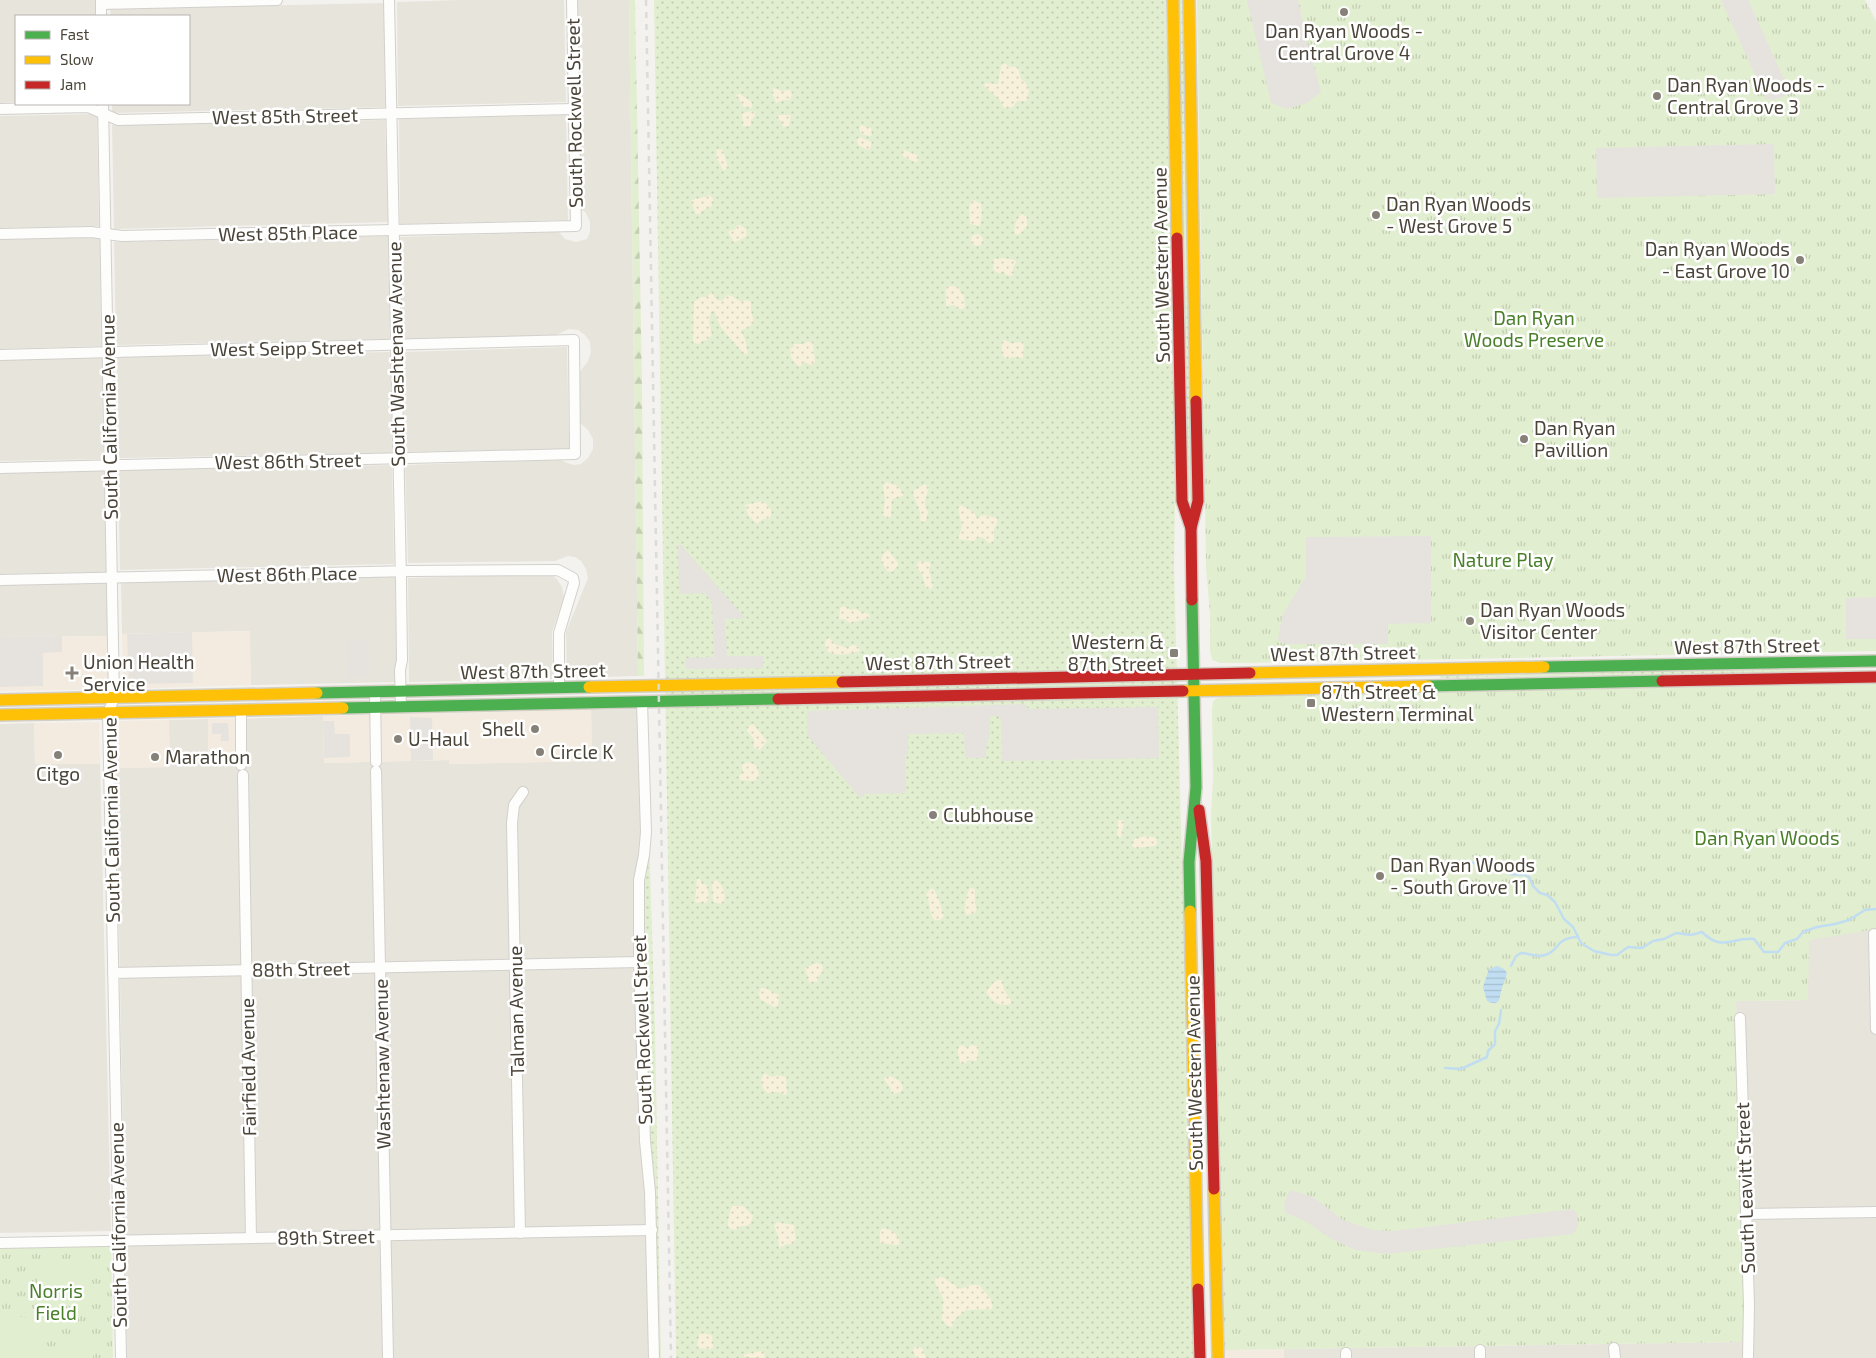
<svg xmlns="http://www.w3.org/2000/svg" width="1876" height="1358" font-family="'Exo 2',sans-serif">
	<defs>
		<pattern id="grass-dots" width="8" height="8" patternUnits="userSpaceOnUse" patternTransform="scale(1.25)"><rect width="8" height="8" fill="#e1eecf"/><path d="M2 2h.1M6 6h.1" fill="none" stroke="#c3cdb2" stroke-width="1.8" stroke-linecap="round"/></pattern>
		<pattern id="forest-firs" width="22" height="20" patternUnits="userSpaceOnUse" patternTransform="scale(1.25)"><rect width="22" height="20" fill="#e1eecf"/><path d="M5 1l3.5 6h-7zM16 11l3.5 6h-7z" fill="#c3cdb2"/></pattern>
		<pattern id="sand-dots" width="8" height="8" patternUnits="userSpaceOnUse" patternTransform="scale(1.25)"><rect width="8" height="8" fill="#f7f0da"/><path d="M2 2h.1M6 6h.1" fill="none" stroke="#d5cfbc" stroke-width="1.8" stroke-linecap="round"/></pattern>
		<pattern id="park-tufts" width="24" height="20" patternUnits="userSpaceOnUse" patternTransform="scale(1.25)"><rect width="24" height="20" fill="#e1eecf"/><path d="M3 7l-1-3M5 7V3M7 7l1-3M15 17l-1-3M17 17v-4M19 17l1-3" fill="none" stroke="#c3cdb2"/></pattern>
		<pattern id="water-rules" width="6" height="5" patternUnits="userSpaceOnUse" patternTransform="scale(1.25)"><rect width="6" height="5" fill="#c0ddf1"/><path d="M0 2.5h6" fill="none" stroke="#a6bfcf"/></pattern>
	</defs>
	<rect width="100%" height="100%" fill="#f4f2ee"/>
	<!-- residential -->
	<g fill="#e7e4dc">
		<polygon points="0,0 95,0 96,16 16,16 16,102 0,103"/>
		<polygon points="461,0 564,0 566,102 398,106 397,2"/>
		<polygon points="577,0 629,0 638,676 567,678 566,632 588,578 586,569 581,561 575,557 568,556 555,561 408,563 405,465 560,460 573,465 581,464 588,458 593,449 593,439 588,430 580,423 579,373 588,361 591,352 590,342 585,335 578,330 569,329 554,336 402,339 400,237 559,232 565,239 576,242 587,239 590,232 590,222 586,213 581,209"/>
		<polygon points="384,3 385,107 112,113 112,104 189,104 189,16 111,16 110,9"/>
		<polygon points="97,114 99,226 0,228 0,116"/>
		<polygon points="566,115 568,220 400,224 399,119"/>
		<polygon points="385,120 388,222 114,229 112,125"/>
		<polygon points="388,236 390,339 116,345 114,242"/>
		<polygon points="100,237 101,346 0,349 0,239"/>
		<polygon points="567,347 569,449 405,452 402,352"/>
		<polygon points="391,352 392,453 119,458 117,357"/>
		<polygon points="102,358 103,459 0,461 0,360"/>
		<polygon points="392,465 394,564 120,570 118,470"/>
		<polygon points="104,470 106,572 0,574 0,473"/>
		<polygon points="550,574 557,579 562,587 564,597 552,632 553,679 409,682 408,578"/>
		<polygon points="395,576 397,682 251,685 249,631 122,634 121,583"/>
		<polygon points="106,583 108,636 0,637 0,585"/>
		<polygon points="647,709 657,1358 127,1358 116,768 170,767 169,720 208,719 209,766 241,765 241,719 323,716 324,763 449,760 450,764 592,761 591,710"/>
		<polygon points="34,723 35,764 100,764 111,1231 0,1233 0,724"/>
		<polygon points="1867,929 1876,929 1876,1358 1284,1358 1284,1349 1741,1342 1742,1220 1736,1001 1808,1000 1808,940"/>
	</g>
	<!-- commercial -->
	<g fill="#f3ebdf">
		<polygon points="250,631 251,685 123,689 122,634"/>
		<polygon points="108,636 108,689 0,691 0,637"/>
		<polygon points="591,710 592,761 449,764 449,760 324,763 323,716"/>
		<polygon points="208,719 241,719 241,765 208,766"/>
		<polygon points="169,720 170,767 116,768 116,721"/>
		<polygon points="99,722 100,764 35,764 34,723"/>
		<polygon points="1284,1349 1284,1358 1224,1358 1224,1350"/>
	</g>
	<!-- grass -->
	<g fill="url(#grass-dots)">
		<polygon points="654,0 1166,0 1175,503 1174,566 1195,1358 676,1358"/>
		<polygon points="1179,0 1183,0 1192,501 1190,501 1187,469"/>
		<polygon points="1824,668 1795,672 1440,678 1439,675"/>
		<polygon points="649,837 655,1030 661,1358 657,1358 649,1137 642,879"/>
	</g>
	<!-- forest -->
	<polygon fill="url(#forest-firs)" points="629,0 635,0 642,383 644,676 638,676"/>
	<!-- sand -->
	<g fill="url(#sand-dots)">
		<polygon points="1004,63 1010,67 1018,67 1021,79 1025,82 1029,89 1027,101 1017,101 1013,107 1004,108 1000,100 984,86 985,83 998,84 1001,66"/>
		<polygon points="774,88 782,91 790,90 793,93 790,100 783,100 776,103 772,92"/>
		<polygon points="740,94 752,102 752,108 744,107 736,95"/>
		<polygon points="751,111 754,111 755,116 751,120 751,126 743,126 742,113"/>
		<polygon points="779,115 791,115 789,126 783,127 782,122 777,118"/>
		<polygon points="861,125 871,128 872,135 870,136 861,134 859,128"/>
		<polygon points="859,137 872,142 870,149 867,150 858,145 857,140"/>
		<polygon points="717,149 723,150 728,167 725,170 723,170 716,157"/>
		<polygon points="904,150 917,155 918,161 916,162 905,158 902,154"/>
		<path d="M710,195L713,199L712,206L703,210L700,214H696L691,201C697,197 704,198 710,195Z"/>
		<polygon points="974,200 981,204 982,213 980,226 970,224 969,207 972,202"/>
		<path d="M1022,214L1027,217V226L1020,234L1016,235C1012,229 1016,218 1022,214Z"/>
		<polygon points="740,225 746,229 747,236 738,241 734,242 728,232 731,230 735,230 736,226"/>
		<circle cx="977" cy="240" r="6"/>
		<polygon points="1004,258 1015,260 1016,262 1013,269 1013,275 1011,276 1006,275 1004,272 999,273 993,270 994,259"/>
		<polygon points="950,286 959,287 960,292 964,295 965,306 963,309 959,309 954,305 946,306 946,287"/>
		<path d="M711,292L717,300L722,301L727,295L732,296L741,302L747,300L751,302V310L754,322L748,328L741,330L746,342L748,355L743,353C732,338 718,330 715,311L711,312L709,322L712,335L707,340L702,341L699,344L693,343L694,302L701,297H707Z"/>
		<polygon points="1004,340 1011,343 1024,342 1023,358 1012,357 1008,359 1004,357 1002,353 1002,341"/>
		<polygon points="807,342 813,342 815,363 811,365 805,362 799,367 791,358 790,349 794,347 794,344 804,344"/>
		<polygon points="887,482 898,486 903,494 903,496 892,499 891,516 888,519 883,515 885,500 883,486"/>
		<path d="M925,484L929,487L925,500V507L928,512L926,521L922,522L920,520C922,510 914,502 913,491Z"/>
		<polygon points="763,501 770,508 772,513 769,519 763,519 757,524 748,515 745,505"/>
		<polygon points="961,505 974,512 977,518 984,515 997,518 997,524 994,529 994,542 988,543 984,538 980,537 973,541 958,539 962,526 958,508"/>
		<polygon points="888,550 898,563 898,567 894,569 893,572 887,571 881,561 883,554"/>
		<polygon points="919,561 929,562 931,564 929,570 933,586 931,589 926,588 922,574 916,567"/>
		<polygon points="844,606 850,610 856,609 861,612 869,614 870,618 850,623 844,619 839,619 840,608"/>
		<path d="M829,638L835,644L847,648L852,645L858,646L860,651C849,654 840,657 828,652L825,645L826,640Z"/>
		<polygon points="753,724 767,741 760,750 754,748 754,739 747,731 747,727"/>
		<polygon points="749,762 757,766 759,776 754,781 740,780 739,776 743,772 742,765"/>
		<polygon points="1118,820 1123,820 1124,824 1122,830 1123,833 1120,838 1117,835"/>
		<polygon points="1146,836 1156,838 1157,843 1155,846 1135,848 1132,846 1134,839"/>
		<polygon points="697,879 700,879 702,884 707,885 709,898 706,903 700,902 697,903 695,902"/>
		<path d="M716,880C723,885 728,896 722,904L713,902L712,882Z"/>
		<path d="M970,888L975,889V903L977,908L975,913L966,915C964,910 966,893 970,888Z"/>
		<path d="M930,889H933C938,893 941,909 944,916L940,920H934C928,911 931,903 926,895Z"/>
		<polygon points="817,963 822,965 823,973 820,974 817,982 809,982 805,968"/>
		<path d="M998,980H1002C1003,984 1003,988 1005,991C1008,997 1011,997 1011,1004C999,1007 992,1002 986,992L993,983Z"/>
		<polygon points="761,988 764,988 779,995 778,1006 774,1007 760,999 759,993"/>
		<polygon points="962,1045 967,1048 971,1045 978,1046 978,1058 976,1061 968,1060 965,1063 960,1063 958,1055 958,1047"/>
		<path d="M764,1073L772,1077L777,1075L786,1077L787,1094L784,1095C777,1090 776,1092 768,1093L764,1090L761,1081Z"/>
		<polygon points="890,1076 901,1082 903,1089 900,1092 894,1094 891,1092 891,1089 884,1079 886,1077"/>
		<path d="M733,1206C748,1205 744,1208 753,1216L751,1223L747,1226H740L736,1230L729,1228L728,1226C728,1221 729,1209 733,1206Z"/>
		<polygon points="777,1222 794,1225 796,1239 792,1244 787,1244 779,1248 778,1236 774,1226"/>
		<path d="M883,1228C894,1231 895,1231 900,1242L898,1245L880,1243V1231Z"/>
		<path d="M936,1277H943C949,1283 955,1284 960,1289L971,1285H979C984,1292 995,1299 992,1309L966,1310L955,1319L952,1327L948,1326L942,1320L943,1298L935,1283Z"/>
		<polygon points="701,1333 712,1335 713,1348 709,1349 697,1348 699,1335"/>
		<polygon points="916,1346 922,1348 926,1358 916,1358 913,1350"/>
		<path d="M762,1351L765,1354L764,1358L744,1357V1355C750,1352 755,1353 762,1351Z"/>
	</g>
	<!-- park -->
	<g fill="url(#park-tufts)">
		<polygon points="1197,0 1865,0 1876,21 1876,651 1245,663 1220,663 1212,660 1210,651 1210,614 1206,568"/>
		<polygon points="1876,684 1876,929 1809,940 1808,1000 1736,1001 1745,1306 1741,1342 1224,1350 1211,816 1213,778 1212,709 1213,701 1218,698 1229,696"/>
		<polygon points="111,1245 113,1358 0,1358 0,1247"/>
	</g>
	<!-- pitch -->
	<g fill="#e1eecf">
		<path d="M38,1260H84L89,1264L91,1306C45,1307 38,1308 38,1260Z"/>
		<path d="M0,1316C37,1316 46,1319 44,1358H0Z"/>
		<polygon points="77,1337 93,1337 93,1358 47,1358 61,1343"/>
	</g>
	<!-- parking -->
	<g fill="#e6e3df">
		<polygon points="1247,0 1298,0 1307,41 1321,92 1307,103 1286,109 1271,103"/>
		<polygon points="1721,0 1748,0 1789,90 1785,96 1775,100 1766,99"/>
		<polygon points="1774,144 1775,194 1597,198 1596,148"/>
		<polygon points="1431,536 1431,623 1388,624 1388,644 1292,644 1281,643 1278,639 1282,616 1306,576 1306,537"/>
		<polygon points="678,545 681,545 745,618 725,619 727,656 763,656 763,668 686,669 685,658 714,657 712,601 704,593 679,594"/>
		<polygon points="1876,597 1876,639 1846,639 1846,598"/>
		<polygon points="192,632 193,683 129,684 127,634"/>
		<polygon points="62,636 62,652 43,653 43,686 0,687 0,637"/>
		<polygon points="368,640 369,677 347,678 346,641"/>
		<polygon points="1025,704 1026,707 1030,709 1158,707 1159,758 1002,761 1001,719 999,716 992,716 990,718 990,733 986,748 986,758 965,758 964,733 908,734 908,754 905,755 906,793 865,794 860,798 807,735 807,711"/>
		<polygon points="410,717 432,718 433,760 411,761"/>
		<polygon points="323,721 334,721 335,734 350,734 350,757 324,758"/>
		<polygon points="212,723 228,723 229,741 221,741 221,734 212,734"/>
		<polygon points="208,753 208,766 170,767 170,754"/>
		<polygon points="1291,1190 1313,1197 1343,1220 1373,1230 1393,1231 1573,1209 1577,1214 1578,1227 1573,1234 1386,1254 1356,1250 1333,1240 1305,1221 1286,1213 1284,1206 1287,1195"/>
	</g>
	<!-- water -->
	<path fill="url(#water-rules)" d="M1497,966C1513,971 1505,977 1502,988C1499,997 1501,1008 1487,1001L1483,987L1489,969Z"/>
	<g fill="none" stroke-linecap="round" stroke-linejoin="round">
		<!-- stream -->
		<g stroke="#c0ddf1" stroke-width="2.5">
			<path d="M1451,865L1460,861H1467L1481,865L1494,863L1509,874L1525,875L1529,877L1533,886L1540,893L1547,895L1555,902L1564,919L1573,927L1581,943L1594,951L1611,955H1617L1628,947L1642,948L1653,941L1664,939L1676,933L1691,935L1702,932C1722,952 1731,937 1754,939L1764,952H1778L1785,943L1797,939L1803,932L1817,927L1835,924L1849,920L1865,910L1876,909"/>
			<path d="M1511,966L1516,956L1521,953C1529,953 1537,958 1545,955C1560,951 1554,938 1578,937"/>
			<polyline points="1445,1068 1461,1069 1487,1057 1488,1051 1495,1044 1495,1031 1499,1024 1501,1010"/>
		</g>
		<defs>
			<g id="street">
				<polyline points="101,0 101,16"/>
				<polyline points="389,0 401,581 402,660 400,670 401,707"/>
				<polyline points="101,4 277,0"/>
				<polyline points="103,104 114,698 108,713 121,1358"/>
				<polyline points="0,109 88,107 118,120 573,109"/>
				<polyline points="0,234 91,232 122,236 576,226 572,0"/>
				<polyline points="0,355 574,340 575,454 0,468"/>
				<polyline points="0,580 412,571 558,570 573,578 574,583 559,633 559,687"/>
				<polyline points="375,692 376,762"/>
				<polyline points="642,702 646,832 644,855 639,880 639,962 645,1141 650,1192 654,1358"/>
				<polyline points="241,710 241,765"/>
				<polyline points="376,771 388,1358"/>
				<polyline points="243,775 251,1238"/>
				<polyline points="1874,934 1876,1029"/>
				<polyline points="113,973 639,962"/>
				<polyline points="1740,1018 1749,1305 1748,1358"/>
				<polyline points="1746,1214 1876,1212"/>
				<polyline points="520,1233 512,823 514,805 523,792"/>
				<polyline points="0,1243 652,1230"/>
				<polyline points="1614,1348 1615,1358"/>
				<polyline points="1480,1350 1480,1358"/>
				<polyline points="1346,1353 1346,1358"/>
			</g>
			<g id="fast">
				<polyline points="1544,667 1876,661"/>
				<polyline points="1428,686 1662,681"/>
				<polyline points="317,693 589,687"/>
				<polyline points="343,708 778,699"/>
				<polyline points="1190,911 1189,862 1196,787 1192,600"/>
			</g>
			<g id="slow">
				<polyline points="1173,0 1177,238"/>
				<polyline points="1189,0 1196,401"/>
				<polyline points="1250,673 1544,667"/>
				<polyline points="589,687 842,682"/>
				<polyline points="1183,691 1428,686"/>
				<polyline points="0,700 317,693"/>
				<polyline points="0,715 343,708"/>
				<polyline points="1190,911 1198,1289"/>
				<polyline points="1214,1189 1218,1358"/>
			</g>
			<g id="jam">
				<polyline points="1177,238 1182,501 1191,528 1192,600"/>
				<polyline points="1191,528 1198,501 1196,401"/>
				<polyline points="1662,681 1876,677"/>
				<polyline points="842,682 1250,673"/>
				<polyline points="778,699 1183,691"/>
				<polyline points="1199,810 1206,861 1214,1189"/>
				<polyline points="1198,1289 1200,1358"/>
			</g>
		</defs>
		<!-- street casing -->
		<use href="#street" stroke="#d2d0cb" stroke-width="12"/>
		<!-- fast casing -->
		<use href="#fast" stroke="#d3cfc5" stroke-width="14"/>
		<!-- slow casing -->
		<use href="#slow" stroke="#d3cfc5" stroke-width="14"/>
		<!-- jam casing -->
		<use href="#jam" stroke="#d3cfc5" stroke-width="14"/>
		<!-- street -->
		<use href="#street" stroke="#fdfdfc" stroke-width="10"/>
		<!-- fast -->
		<use href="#fast" stroke="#4caf50" stroke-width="11"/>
		<!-- slow -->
		<use href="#slow" stroke="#ffc107" stroke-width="11"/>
		<!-- jam -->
		<use href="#jam" stroke="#c62828" stroke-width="11"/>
		<!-- rail -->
		<polyline stroke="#dbdbda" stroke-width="2.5" stroke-dasharray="6 6" stroke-linecap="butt" points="646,0 671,1358"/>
	</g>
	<!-- markers -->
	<g fill="#868178" stroke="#fff" stroke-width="2">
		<circle cx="1344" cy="12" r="5"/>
		<circle cx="1657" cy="96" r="5"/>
		<circle cx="1376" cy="215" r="5"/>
		<circle cx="1800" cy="260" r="5"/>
		<circle cx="1524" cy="439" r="5"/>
		<circle cx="1470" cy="621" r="5"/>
		<rect x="1169" y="648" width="10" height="10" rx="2.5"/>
		<path d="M69.5 665.5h5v5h5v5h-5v5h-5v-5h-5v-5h5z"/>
		<rect x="1306" y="698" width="10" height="10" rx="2.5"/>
		<circle cx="535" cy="729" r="5"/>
		<circle cx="398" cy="739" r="5"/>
		<circle cx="540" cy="752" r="5"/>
		<circle cx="58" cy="755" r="5"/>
		<circle cx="155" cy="757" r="5"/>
		<circle cx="933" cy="815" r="5"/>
		<circle cx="1380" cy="876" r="5"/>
	</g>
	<g text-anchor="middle" stroke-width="5" stroke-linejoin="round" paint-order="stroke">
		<!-- poi labels -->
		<g font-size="19" fill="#4b4439" stroke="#fff" text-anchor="start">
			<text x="1344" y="38" text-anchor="middle">Dan Ryan Woods -<tspan x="1344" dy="22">Central Grove 4</tspan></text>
			<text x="1667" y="92">Dan Ryan Woods -<tspan x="1667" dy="22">Central Grove 3</tspan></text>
			<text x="1386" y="211">Dan Ryan Woods<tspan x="1386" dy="22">- West Grove 5</tspan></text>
			<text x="1790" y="256" text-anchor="end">Dan Ryan Woods<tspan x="1790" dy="22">- East Grove 10</tspan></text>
			<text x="1534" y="435">Dan Ryan<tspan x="1534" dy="22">Pavillion</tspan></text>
			<text x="1480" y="617">Dan Ryan Woods<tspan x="1480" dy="22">Visitor Center</tspan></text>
			<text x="1164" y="649" text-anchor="end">Western &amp;<tspan x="1164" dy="22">87th Street</tspan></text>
			<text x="83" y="669">Union Health<tspan x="83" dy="22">Service</tspan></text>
			<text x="1321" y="699">87th Street &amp;<tspan x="1321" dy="22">Western Terminal</tspan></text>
			<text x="525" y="736" text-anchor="end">Shell</text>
			<text x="408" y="746">U-Haul</text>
			<text x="550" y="759">Circle K</text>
			<text x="165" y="764">Marathon</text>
			<text x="58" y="781" text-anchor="middle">Citgo</text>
			<text x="943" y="822">Clubhouse</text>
			<text x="1390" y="872">Dan Ryan Woods<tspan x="1390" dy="22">- South Grove 11</tspan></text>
		</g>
		<!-- street labels -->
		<g font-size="19" fill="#4b4439" stroke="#fff">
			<text transform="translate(574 113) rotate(-91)" y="7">South Rockwell Street</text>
			<text transform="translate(285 116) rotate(-1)" y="7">West 85th Street</text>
			<text transform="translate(288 233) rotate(-1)" y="7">West 85th Place</text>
			<text transform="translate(1161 265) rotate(-91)" y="7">South Western Avenue</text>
			<text transform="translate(287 348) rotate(-1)" y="7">West Seipp Street</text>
			<text transform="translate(396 354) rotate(-91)" y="7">South Washtenaw Avenue</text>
			<text transform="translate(109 417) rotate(-91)" y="7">South California Avenue</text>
			<text transform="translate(288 461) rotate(-1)" y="7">West 86th Street</text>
			<text transform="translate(287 574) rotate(-1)" y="7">West 86th Place</text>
			<text transform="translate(1747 646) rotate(-1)" y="7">West 87th Street</text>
			<text transform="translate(1343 653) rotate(-1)" y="7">West 87th Street</text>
			<text transform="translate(938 662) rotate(-1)" y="7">West 87th Street</text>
			<text transform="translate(533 671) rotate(-1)" y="7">West 87th Street</text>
			<text transform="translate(111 820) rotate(-91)" y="7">South California Avenue</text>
			<text transform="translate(301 969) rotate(-1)" y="7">88th Street</text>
			<text transform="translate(516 1011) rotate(-91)" y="7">Talman Avenue</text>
			<text transform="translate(642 1030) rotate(-92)" y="7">South Rockwell Street</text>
			<text transform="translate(382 1064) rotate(-91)" y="7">Washtenaw Avenue</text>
			<text transform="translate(248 1067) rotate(-91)" y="7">Fairfield Avenue</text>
			<text transform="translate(1194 1073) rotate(-91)" y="7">South Western Avenue</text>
			<text transform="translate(1745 1188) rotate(-92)" y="7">South Leavitt Street</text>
			<text transform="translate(118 1225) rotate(-91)" y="7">South California Avenue</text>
			<text transform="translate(326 1237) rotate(-1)" y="7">89th Street</text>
		</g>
		<!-- park labels -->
		<g font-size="19" fill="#4a7f2a" stroke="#fff">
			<text x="1534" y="325">Dan Ryan<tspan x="1534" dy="22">Woods Preserve</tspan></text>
			<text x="1503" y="567">Nature Play</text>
			<text x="1767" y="845">Dan Ryan Woods</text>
			<text x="56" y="1298">Norris<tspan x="56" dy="22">Field</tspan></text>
		</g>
	</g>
	<!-- legend -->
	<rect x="15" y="15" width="175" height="90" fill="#ffffff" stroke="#b7b4b0"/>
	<rect x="25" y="31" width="25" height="8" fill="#4caf50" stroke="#b7b4b0"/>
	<text x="60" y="40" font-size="15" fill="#4b4439">Fast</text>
	<rect x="25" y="56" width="25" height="8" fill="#ffc107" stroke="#b7b4b0"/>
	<text x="60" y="65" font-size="15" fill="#4b4439">Slow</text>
	<rect x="25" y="81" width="25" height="8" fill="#c62828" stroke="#b7b4b0"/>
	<text x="60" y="90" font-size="15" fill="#4b4439">Jam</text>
</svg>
